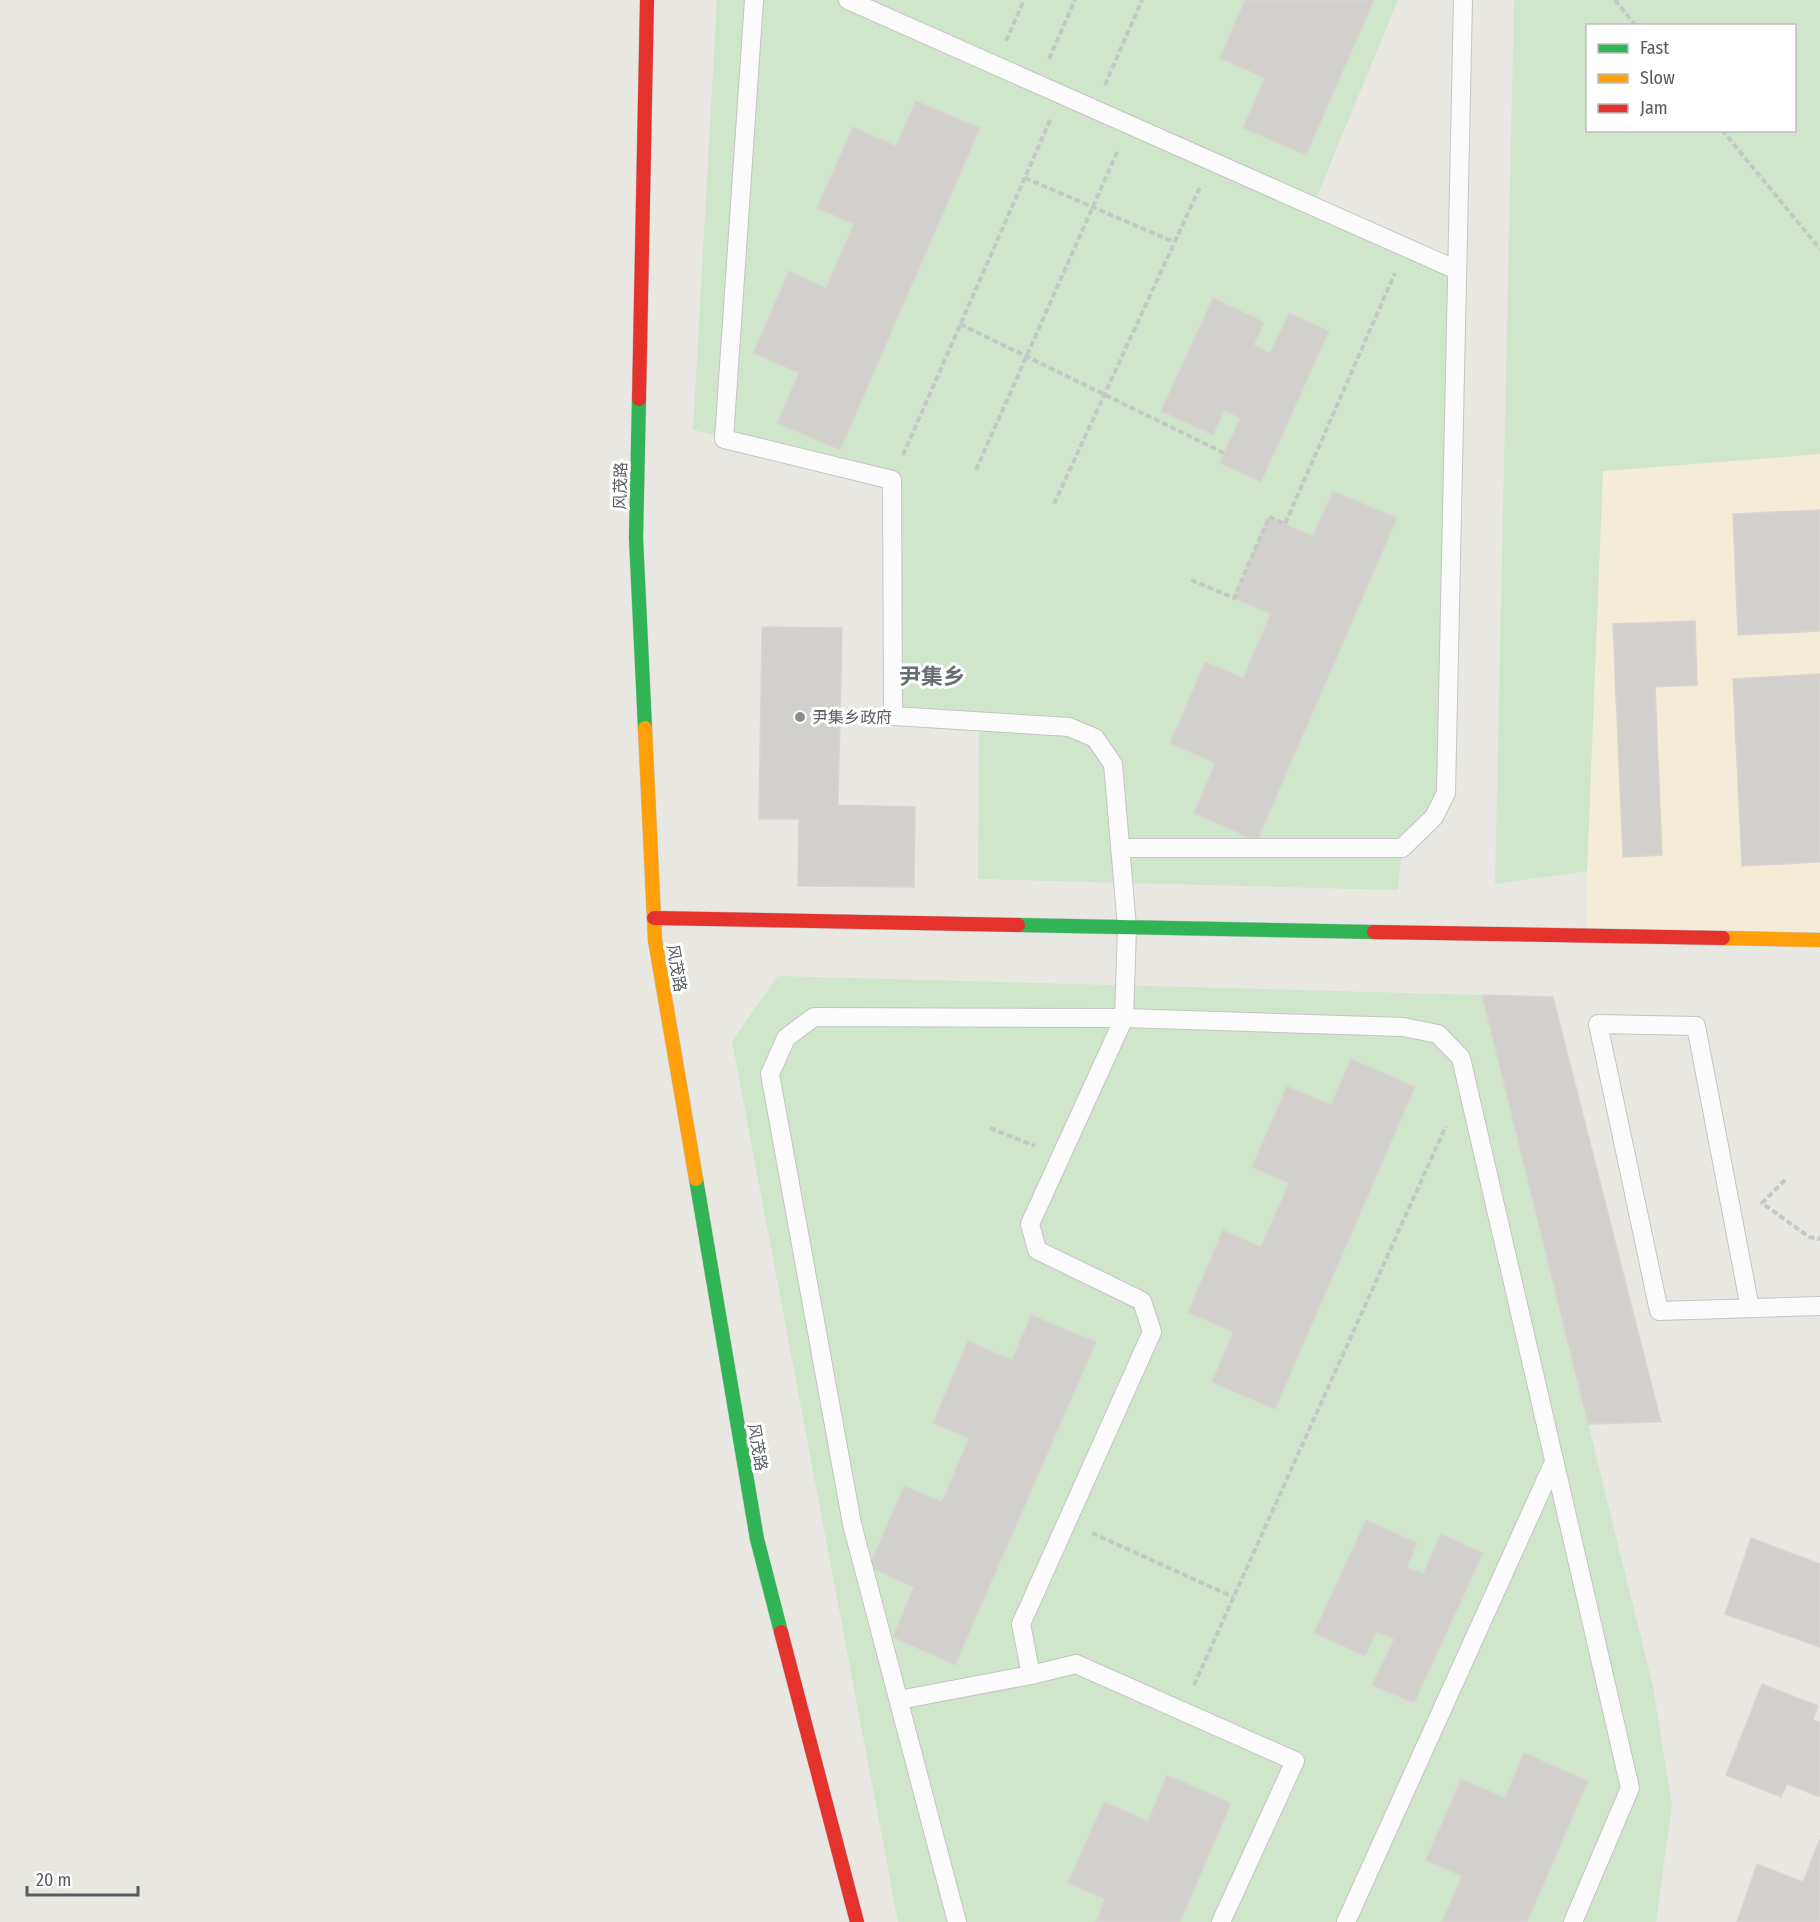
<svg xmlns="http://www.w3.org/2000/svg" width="1820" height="1922" font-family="'Fira Sans Condensed','Noto Sans SC',sans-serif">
	<rect width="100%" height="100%" fill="#e8e7e2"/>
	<!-- commercial -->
	<polygon fill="#f5ecd8" points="1820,454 1820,940 1587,936 1587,871 1603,471"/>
	<!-- green -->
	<g fill="#cfe6cb" fill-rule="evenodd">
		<polygon points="717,0 1398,0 1313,206 1457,270 1446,793 1402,848 1398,890 978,879 979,722 893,716 892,480 693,430"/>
		<path d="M1514,0H1820V454L1603,471L1587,871L1495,884ZM1588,26H1794V130H1588Z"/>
		<polygon points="778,976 1482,995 1653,1686 1672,1805 1656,1922 898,1922 732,1041"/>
	</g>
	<!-- building -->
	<g fill="#d1d0cc" stroke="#d8d5d1" stroke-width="1.5">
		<polygon points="1245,0 1374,0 1306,155 1243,128 1265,78 1220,58"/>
		<polygon points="916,101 980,128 840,450 777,423 799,373 753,353 789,271 826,288 854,224 817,208 853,127 896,146"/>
		<polygon points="1213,298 1264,322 1254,345 1270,353 1289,313 1329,331 1261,482 1220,463 1240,418 1224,410 1213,435 1161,411"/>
		<polygon points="1333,491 1397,518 1257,841 1194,813 1215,763 1170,743 1205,662 1243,678 1271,614 1234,598 1269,517 1313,536"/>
		<polygon points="1820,510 1820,631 1738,635 1733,514"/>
		<polygon points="1695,621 1697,685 1655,687 1662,855 1623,857 1613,624"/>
		<polygon points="762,627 842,628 838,805 915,807 914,887 798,886 799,819 759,819"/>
		<polygon points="1820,674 1820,862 1742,866 1733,679"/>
		<polygon points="1482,995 1553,997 1661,1422 1588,1424"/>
		<polygon points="1351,1059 1415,1087 1275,1409 1212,1382 1233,1332 1188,1312 1223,1230 1261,1247 1289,1183 1252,1167 1287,1086 1331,1105"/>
		<polygon points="1031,1315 1096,1342 955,1665 893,1637 914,1587 869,1567 904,1486 942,1502 969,1438 933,1423 968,1341 1012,1360"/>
		<polygon points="1366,1520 1417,1543 1407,1567 1423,1574 1441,1534 1483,1553 1414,1703 1372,1685 1394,1639 1377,1632 1365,1656 1314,1633"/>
		<polygon points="1751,1538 1820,1564 1820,1647 1725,1614"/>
		<polygon points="1762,1684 1818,1706 1813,1720 1820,1722 1820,1797 1787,1784 1781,1797 1726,1775"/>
		<polygon points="1524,1753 1588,1781 1527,1922 1442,1922 1462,1876 1426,1860 1461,1779 1505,1798"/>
		<polygon points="1167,1775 1231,1803 1180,1922 1096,1922 1105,1899 1068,1883 1104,1802 1148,1821"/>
		<polygon points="1820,1839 1820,1922 1737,1922 1757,1864 1803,1882"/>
	</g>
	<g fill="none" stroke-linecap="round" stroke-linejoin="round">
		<defs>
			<g id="lane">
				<polyline points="754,0 724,439 892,480 893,716 1069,727 1095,738 1113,764 1127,927 1124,1018 1030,1224 1037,1250 1142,1301 1152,1332 1021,1624 1031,1675 899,1700"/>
				<polyline points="848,0 1457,270"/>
				<polyline points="1120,848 1402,848 1434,817 1446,793 1463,0"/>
				<polyline points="1750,1308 1696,1026 1598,1024 1659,1311 1820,1306"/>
				<polyline points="1031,1675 1076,1664 1295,1761 1221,1922"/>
				<polyline points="957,1922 852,1524 770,1074 786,1038 814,1017 1124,1018 1403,1027 1438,1034 1461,1058 1630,1788 1573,1922"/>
				<polyline points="1346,1922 1554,1462"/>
			</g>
			<g id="fast">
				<polyline points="639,399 636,538 645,728"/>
				<polyline points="1018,925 1374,932"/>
				<polyline points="696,1179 757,1539 781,1632"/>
			</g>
			<g id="slow">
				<polyline points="645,728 655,940 696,1179"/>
				<polyline points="1723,938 1820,940"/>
			</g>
			<g id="jam">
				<polyline points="639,399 647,0"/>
				<polyline points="654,918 1018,925"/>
				<polyline points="1374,932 1723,938"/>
				<polyline points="781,1632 857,1922"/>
			</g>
		</defs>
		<!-- lane casing -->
		<use href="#lane" stroke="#c4c4c2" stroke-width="20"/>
		<!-- fast casing -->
		<use href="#fast" stroke="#c4c5c4" stroke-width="15"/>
		<!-- slow casing -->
		<use href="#slow" stroke="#c4c5c4" stroke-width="15"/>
		<!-- jam casing -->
		<use href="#jam" stroke="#c4c5c4" stroke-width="15"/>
		<!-- path -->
		<g stroke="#c3cac5" stroke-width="4" stroke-dasharray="6 3" stroke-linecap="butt">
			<polyline points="1615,0 1636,26"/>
			<polyline points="1006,41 1024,0"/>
			<polyline points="1049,59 1075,0"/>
			<polyline points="1105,85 1142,0"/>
			<polyline points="1722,130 1820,249"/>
			<polyline points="1025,178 1174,242"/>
			<polyline points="960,324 1224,453"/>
			<polyline points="903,455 1051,118"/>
			<polyline points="976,470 1118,150"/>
			<polyline points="1054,504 1200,187"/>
			<polyline points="1191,580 1234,598 1269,517 1285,524 1395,273"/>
			<polyline points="990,1128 1035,1146"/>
			<polyline points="1785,1180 1762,1203 1809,1237 1820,1239"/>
			<polyline points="1092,1533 1233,1597"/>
			<polyline points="1194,1685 1446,1126"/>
		</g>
		<!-- lane -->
		<use href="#lane" stroke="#fcfbfb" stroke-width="18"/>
		<!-- fast -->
		<use href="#fast" stroke="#30b455" stroke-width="14"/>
		<!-- slow -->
		<use href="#slow" stroke="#ff9f0a" stroke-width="14"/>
		<!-- jam -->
		<use href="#jam" stroke="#e5322d" stroke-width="14"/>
	</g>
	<!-- markers -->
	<circle fill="#8a8d8e" stroke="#fff" stroke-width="2" cx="800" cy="717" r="6"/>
	<g text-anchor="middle" stroke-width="6" stroke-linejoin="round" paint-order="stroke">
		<!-- street labels -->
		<g font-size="16" fill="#575c60" stroke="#fff">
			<text transform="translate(620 486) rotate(-89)" y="6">风茂路</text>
			<text transform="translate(677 968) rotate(80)" y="6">风茂路</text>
			<text transform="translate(758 1447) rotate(80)" y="6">风茂路</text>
		</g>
		<!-- poi labels -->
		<g font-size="16" fill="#575c60" stroke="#fff" text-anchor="start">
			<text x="812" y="723">尹集乡政府</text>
		</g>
		<!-- district labels -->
		<g font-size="22" font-weight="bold" fill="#686e73" stroke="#fff">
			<text x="932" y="684">尹集乡</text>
		</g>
	</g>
	<!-- legend -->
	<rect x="1586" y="24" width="210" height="108" fill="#ffffff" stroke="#bcbebf" stroke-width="1.5"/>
	<rect x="1598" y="44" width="30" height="9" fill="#30b455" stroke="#bcbebf" stroke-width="1.5"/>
	<text x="1640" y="54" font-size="18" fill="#575c60">Fast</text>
	<rect x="1598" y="74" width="30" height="9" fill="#ff9f0a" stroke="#bcbebf" stroke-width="1.5"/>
	<text x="1640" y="84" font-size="18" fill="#575c60">Slow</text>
	<rect x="1598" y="104" width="30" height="9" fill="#e5322d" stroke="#bcbebf" stroke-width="1.5"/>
	<text x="1640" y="114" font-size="18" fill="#575c60">Jam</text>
	<!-- scale -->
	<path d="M27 1886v9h111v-9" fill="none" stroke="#575c60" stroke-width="3"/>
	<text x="36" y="1886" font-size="18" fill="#575c60" stroke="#ffffff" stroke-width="4.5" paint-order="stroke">20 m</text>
</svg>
